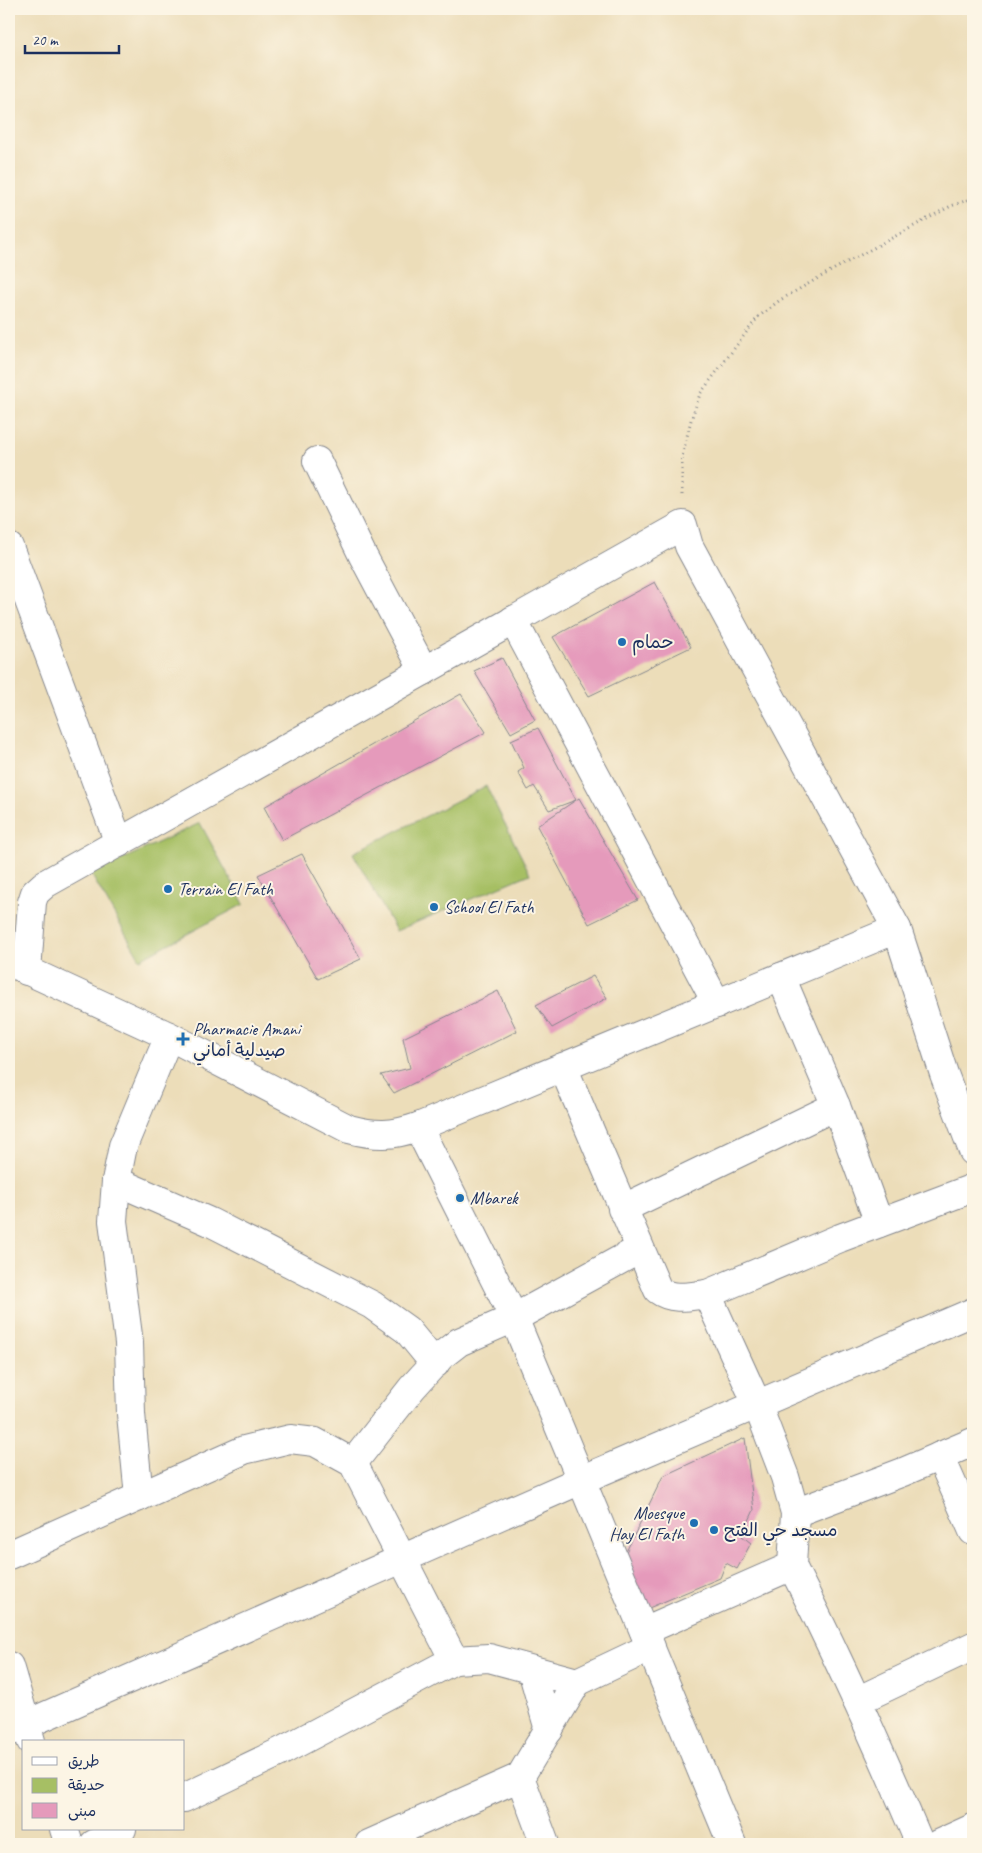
<svg xmlns="http://www.w3.org/2000/svg" width="982" height="1853" font-family="Caveat,'Playpen Sans Arabic',sans-serif">
	<rect width="100%" height="100%" fill="#fcf5e5"/>
	<filter id="ink" filterUnits="userSpaceOnUse"><feTurbulence type="fractalNoise" baseFrequency=".02" numOctaves="2"/><feDisplacementMap in="SourceGraphic" scale="10" xChannelSelector="R" yChannelSelector="G"/><feConvolveMatrix kernelMatrix="1 2 1 2 8 2 1 2 1" color-interpolation-filters="sRGB"/></filter>
	<filter id="wash" filterUnits="userSpaceOnUse"><feTurbulence type="fractalNoise" baseFrequency=".0096" numOctaves="4" result="noise"/><feDisplacementMap in="SourceGraphic" scale="20" xChannelSelector="R" yChannelSelector="G"/><feGaussianBlur stdDeviation="1.12" result="paint"/><feColorMatrix in="noise" values="0 0 0 0 0 0 0 0 0 0 0 0 0 0 0 0 0 1.4 0 .05"/><feComposite in="paint" operator="in"/></filter>
	<g filter="url(#wash)">
		<rect width="100%" height="100%" fill="#ecddb9"/>
		<!-- green -->
		<g fill="#a6bf64" stroke="#607761">
			<polygon points="486,786 530,874 396,931 353,853"/>
			<polygon points="200,823 244,904 140,959 91,874"/>
		</g>
		<g id="blocks">
			<!-- building -->
			<g fill="#e59abb">
				<polygon points="655,582 691,647 589,696 553,637"/>
				<polygon points="502,658 535,720 511,733 474,671"/>
				<polygon points="461,694 486,732 282,840 264,807"/>
				<polygon points="538,728 576,800 549,810 534,786 528,790 518,772 524,768 511,740"/>
				<polygon points="579,798 638,900 589,924 537,826"/>
				<polygon points="302,854 361,959 318,979 258,875"/>
				<polygon points="593,976 607,998 552,1028 536,1005"/>
				<polygon points="498,991 517,1031 394,1093 381,1075 410,1068 403,1038"/>
				<polygon points="745,1438 754,1510 742,1536 751,1543 737,1569 726,1563 720,1578 644,1610 624,1556 663,1476"/>
			</g>
		</g>
	</g>
	<g filter="url(#ink)">
		<use href="#blocks" fill-opacity="0" stroke="#84868c" stroke-width="1"/>
		<g fill="none" stroke-linecap="round" stroke-linejoin="round">
			<defs>
				<g id="street">
					<polyline points="317,461 363,556 424,671"/>
					<polyline points="9,547 119,843"/>
					<polyline points="513,620 717,1004"/>
					<path d="M9,962L169,1036L349,1129C376,1136 392,1136 418,1127L897,929L944,1074L973,1151"/>
					<polyline points="27,971 32,902 35,893 45,884 683,525 689,546 897,929"/>
					<path d="M563,1067L658,1290C673,1301 690,1296 707,1294"/>
					<polyline points="836,1106 879,1223"/>
					<polyline points="418,1127 514,1318 732,1844"/>
					<polyline points="116,1181 210,1222 372,1305 407,1330 435,1364"/>
					<polyline points="622,1209 836,1106 781,977"/>
					<polyline points="940,1456 973,1531"/>
					<polyline points="353,1463 412,1388 441,1356 459,1342 514,1318 640,1249"/>
					<polyline points="139,1497 131,1414 129,1343 113,1221 116,1181 123,1146 169,1036"/>
					<polyline points="795,1513 903,1472 973,1442"/>
					<polyline points="9,1555 244,1450 290,1439 315,1442 353,1463 454,1660 278,1753 184,1798"/>
					<polyline points="792,1566 795,1513 785,1477 757,1404 707,1294 840,1238 973,1188"/>
					<path d="M644,1631L792,1566C838,1657 880,1750 920,1844"/>
					<polyline points="454,1660 489,1658 577,1682 651,1647"/>
					<polyline points="9,1666 31,1741"/>
					<polyline points="532,1670 549,1730"/>
					<polyline points="857,1701 973,1646"/>
					<polyline points="9,1732 581,1480 973,1312"/>
					<polyline points="520,1777 577,1682"/>
					<polyline points="64,1829 69,1844"/>
					<polyline points="94,1844 122,1829"/>
					<polyline points="369,1844 520,1777 545,1844"/>
					<polyline points="938,1844 973,1828"/>
				</g>
			</defs>
			<!-- street casing -->
			<use href="#street" stroke="#84868c" stroke-width="30"/>
			<!-- path -->
			<polyline stroke="#84868c" stroke-width="3" stroke-dasharray="1 4" stroke-linecap="butt" points="682,495 682,457 691,420 700,394 758,317 780,300 829,272 951,206 973,198"/>
			<!-- street -->
			<use href="#street" stroke="#fff" stroke-width="28"/>
		</g>
	</g>
	<!-- markers -->
	<g fill="#1f6fb2" stroke="#fcf5e5" stroke-width="2">
		<circle cx="622" cy="642" r="5"/>
		<circle cx="168" cy="889" r="5"/>
		<circle cx="434" cy="907" r="5"/>
		<path d="M180.5 1031.5h5v5h5v5h-5v5h-5v-5h-5v-5h5z"/>
		<circle cx="460" cy="1198" r="5"/>
		<circle cx="694" cy="1523" r="5"/>
		<circle cx="714" cy="1530" r="5"/>
	</g>
	<g text-anchor="middle" stroke-width="4" stroke-linejoin="round" paint-order="stroke">
		<!-- poi labels -->
		<g font-size="18" fill="#1b2f5e" stroke="#fcf5e5" text-anchor="start">
			<text x="632" y="648">حمام</text>
			<text x="178" y="895">Terrain El Fath</text>
			<text x="444" y="913">School El Fath</text>
			<text x="193" y="1035">Pharmacie Amani<tspan x="193" dy="21">صيدلية أماني</tspan></text>
			<text x="470" y="1204">Mbarek</text>
			<text x="684" y="1519" text-anchor="end">Moesque<tspan x="684" dy="21">Hay El Fath</tspan></text>
			<text x="724" y="1536">مسجد حي الفتح</text>
		</g>
	</g>
	<!-- margin -->
	<rect width="982" height="1853" fill="none" stroke="#fcf5e5" stroke-width="30"/>
	<!-- legend -->
	<rect x="22" y="1740" width="162" height="90" fill="#fcf5e5" stroke="#a2a6af"/>
	<rect x="32" y="1757" width="25" height="8" fill="#ffffff" stroke="#a2a6af"/>
	<text x="68" y="1766" font-size="15" fill="#1b2f5e">طريق</text>
	<rect x="32" y="1778" width="25" height="15" fill="#a6bf64" stroke="#a2a6af"/>
	<text x="68" y="1790" font-size="15" fill="#1b2f5e">حديقة</text>
	<rect x="32" y="1803" width="25" height="15" fill="#e59abb" stroke="#a2a6af"/>
	<text x="68" y="1816" font-size="15" fill="#1b2f5e">مبنى</text>
	<!-- scale -->
	<path d="M25 45v8h94v-8" fill="none" stroke="#1b2f5e" stroke-width="2.5"/>
	<text x="32" y="45" font-size="15" fill="#1b2f5e" stroke="#fcf5e5" stroke-width="4" paint-order="stroke">20 m</text>
</svg>
